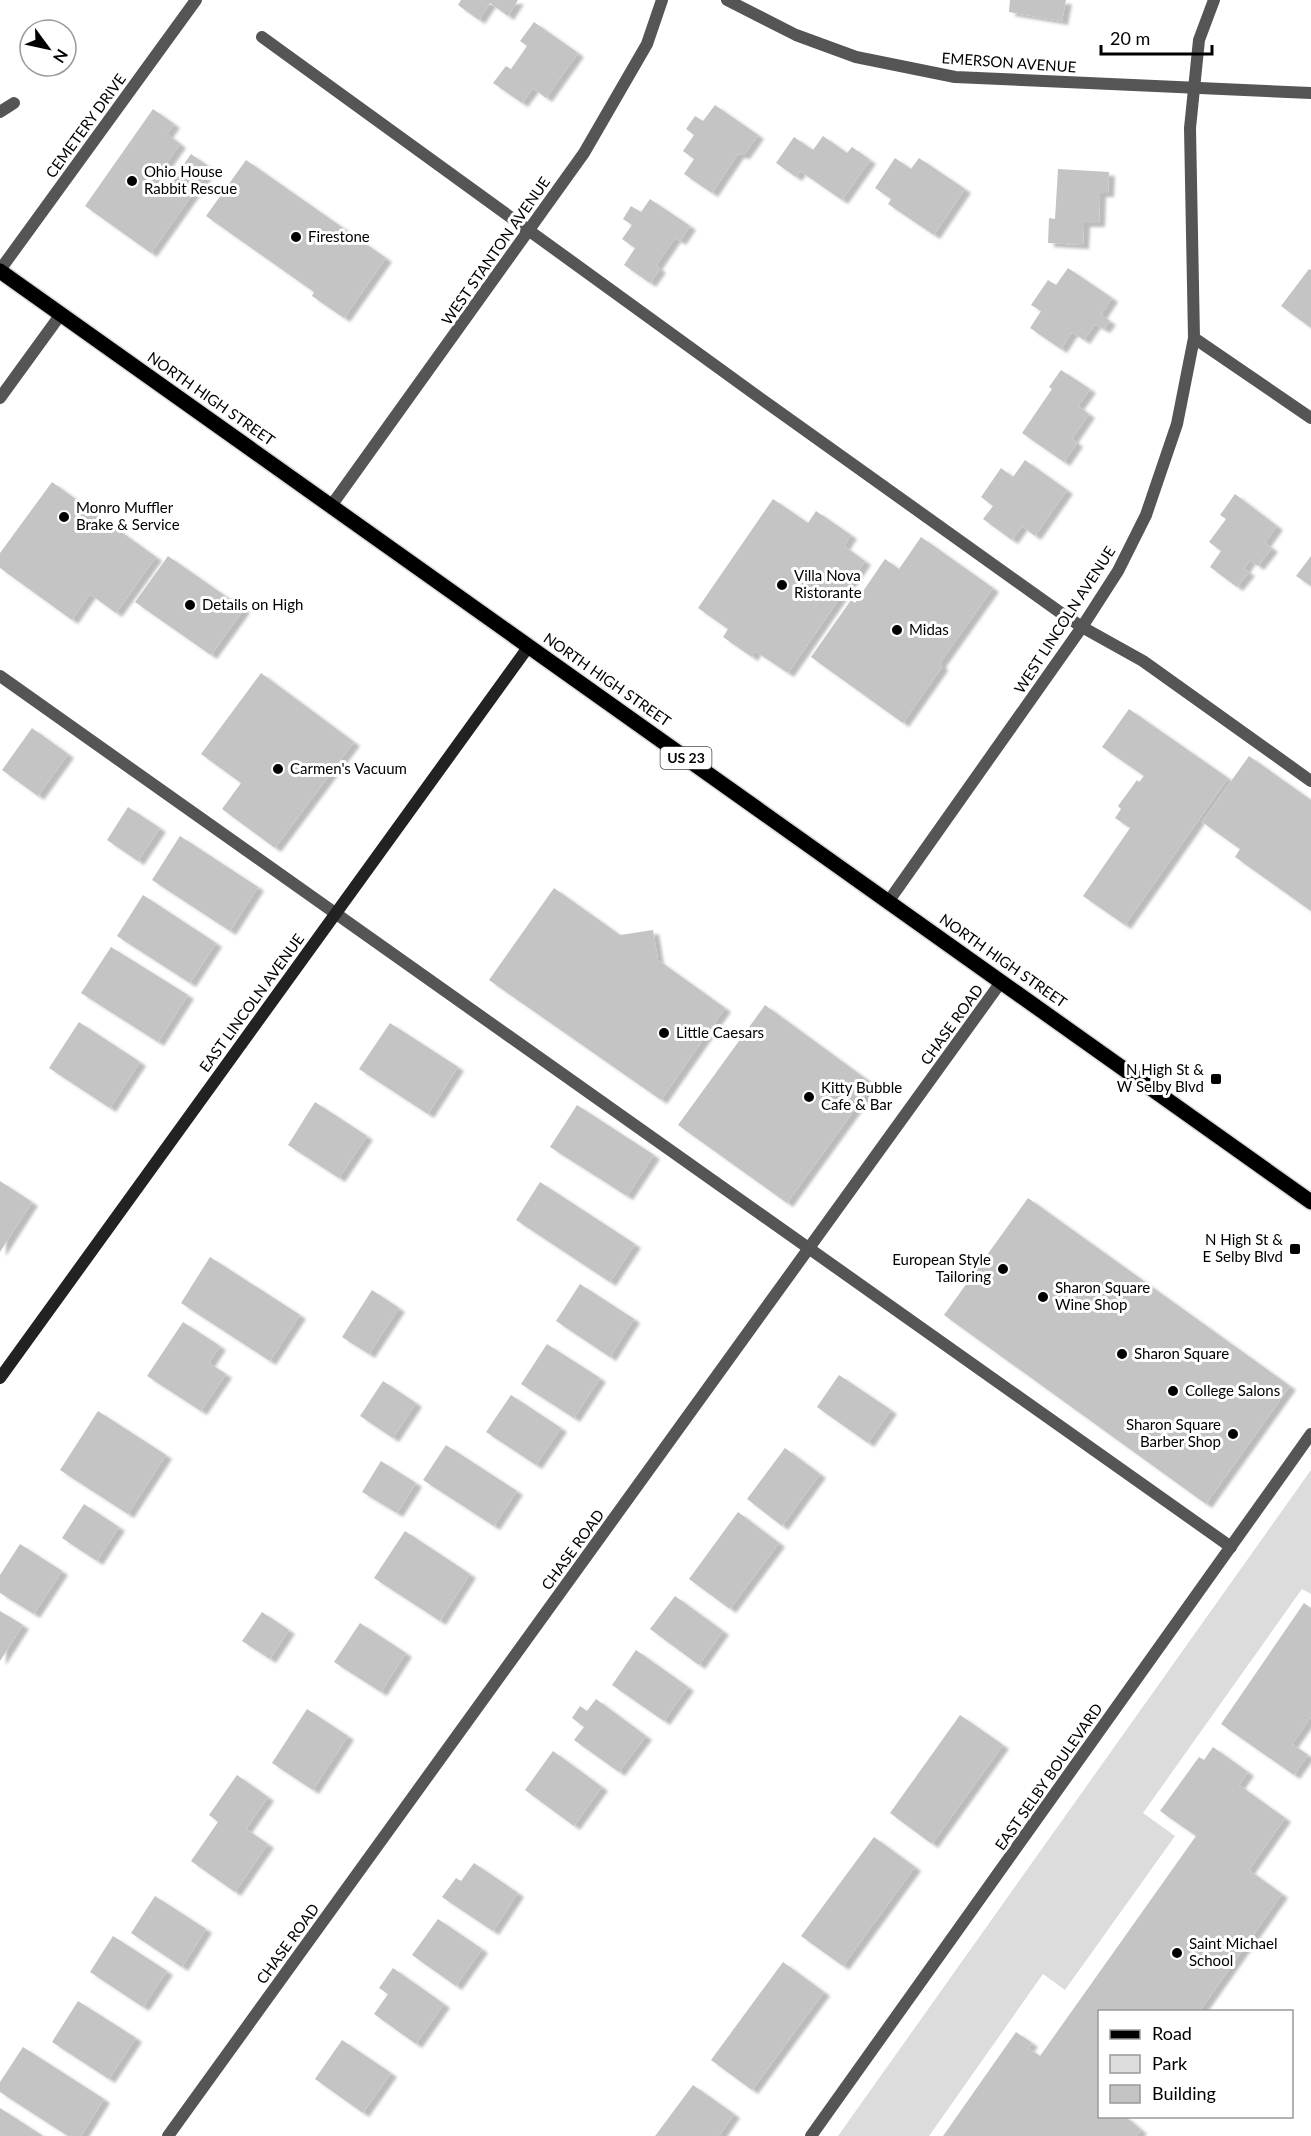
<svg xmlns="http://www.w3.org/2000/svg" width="1311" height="2136" font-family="Lato,sans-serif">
	<defs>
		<filter id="shadow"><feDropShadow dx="6" dy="4" stdDeviation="1.5" flood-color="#0004"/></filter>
	</defs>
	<rect width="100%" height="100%" fill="#fff"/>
	<!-- green -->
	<polygon fill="#dcdcdc" points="1311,1470 1311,1594 1302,1589 1143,1813 1175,1836 1065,1990 1043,1974 929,2136 838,2136"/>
	<!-- building -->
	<g fill="#c4c4c4" filter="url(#shadow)">
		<polygon points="461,0 518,0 508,16 490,3 479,20 458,5"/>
		<polygon points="1010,0 1066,0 1062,21 1009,12"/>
		<polygon points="534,22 578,53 546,98 533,88 522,103 493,83 506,66 511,69 527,46 520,41"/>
		<polygon points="715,105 758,135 744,155 738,154 712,193 684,174 694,159 683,151 694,135 686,129 695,116 703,121"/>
		<polygon points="153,109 174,124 167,134 180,144 157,177 169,185 191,154 211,168 151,253 85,206"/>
		<polygon points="823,136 847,153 852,147 870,160 842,200 800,171 796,177 776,163 794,137 813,150"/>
		<polygon points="895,158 911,169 919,158 965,189 934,235 888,204 891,199 875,188"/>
		<polygon points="246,160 386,258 344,318 312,296 314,292 206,216"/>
		<polygon points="1058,169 1109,172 1108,193 1100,193 1099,223 1084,223 1083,245 1048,243 1049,218 1055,219"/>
		<polygon points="650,199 690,226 680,241 675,238 656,266 660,269 650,283 624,265 635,248 622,239 632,225 623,219 631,206 641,212"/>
		<polygon points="1068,268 1112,298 1101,315 1110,321 1104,329 1095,324 1084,340 1072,332 1061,349 1030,328 1041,311 1031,305 1048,280 1056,285"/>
		<polygon points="1309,269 1311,270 1311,328 1281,306"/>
		<polygon points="1061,370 1090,389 1078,406 1089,414 1072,439 1077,443 1064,462 1022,433 1052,389 1049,387"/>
		<polygon points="1025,460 1067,490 1035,536 1022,526 1012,540 983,519 993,506 981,497 1001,468 1013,477"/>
		<polygon points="52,482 156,557 116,613 90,594 72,620 0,568 0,553"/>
		<polygon points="1235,494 1277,526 1265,543 1272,548 1258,566 1250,560 1244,569 1249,572 1237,587 1210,567 1221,551 1209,542 1226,519 1220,515"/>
		<polygon points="773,499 808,523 816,511 851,535 844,546 865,561 788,673 755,651 752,657 723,637 728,629 698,608"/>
		<polygon points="921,537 993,588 940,663 942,667 903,723 811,657 851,600 855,603 885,559 899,569"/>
		<polygon points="168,556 244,609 211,655 135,602"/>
		<polygon points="1311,556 1311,586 1296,576"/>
		<polygon points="261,673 354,742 275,848 222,809 241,783 201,754"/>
		<polygon points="1129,709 1228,778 1125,925 1083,896 1130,828 1115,818 1121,809 1118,806 1137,780 1139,782 1144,776 1102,747"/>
		<polygon points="32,728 68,754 38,796 2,770"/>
		<polygon points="1249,756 1311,800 1311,911 1235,857 1240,849 1202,822"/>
		<polygon points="128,807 160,828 138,861 107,840"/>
		<polygon points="180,836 258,887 230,931 152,880"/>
		<polygon points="554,888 620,935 653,930 658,960 725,1008 661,1100 489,980"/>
		<polygon points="143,895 216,943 190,983 117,936"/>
		<polygon points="111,947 188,995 158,1042 81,993"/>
		<polygon points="765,1005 873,1084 787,1203 678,1125"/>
		<polygon points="79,1022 140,1062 110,1108 49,1068"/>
		<polygon points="390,1023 458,1067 428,1114 359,1069"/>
		<polygon points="315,1102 367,1136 339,1178 288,1145"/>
		<polygon points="577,1105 654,1155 627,1196 550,1147"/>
		<polygon points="0,1181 32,1202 0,1252"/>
		<polygon points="540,1182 635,1244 610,1282 516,1220"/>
		<polygon points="1028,1198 1290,1386 1206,1504 944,1315"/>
		<polygon points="210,1257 300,1315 270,1361 181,1303"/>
		<polygon points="580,1284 634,1319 610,1357 556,1321"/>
		<polygon points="372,1290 399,1308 369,1354 342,1337"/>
		<polygon points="183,1322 220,1346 209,1363 226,1374 201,1411 147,1376"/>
		<polygon points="547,1344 600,1378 574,1418 521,1384"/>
		<polygon points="839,1375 891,1410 868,1443 817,1407"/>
		<polygon points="383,1381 416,1403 393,1438 360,1416"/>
		<polygon points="511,1395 561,1428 536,1465 486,1432"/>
		<polygon points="98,1411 166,1455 128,1514 60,1470"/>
		<polygon points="446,1445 517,1491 494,1526 423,1480"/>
		<polygon points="785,1448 820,1474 782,1526 747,1499"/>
		<polygon points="381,1461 416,1483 397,1513 362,1492"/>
		<polygon points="84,1504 119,1527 97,1561 62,1538"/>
		<polygon points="738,1512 779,1543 730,1609 689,1579"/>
		<polygon points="405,1531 470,1574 440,1621 374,1578"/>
		<polygon points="20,1544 62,1571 34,1614 0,1593 0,1575"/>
		<polygon points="675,1596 723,1631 699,1665 650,1629"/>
		<polygon points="1304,1603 1311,1608 1311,1717 1292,1744 1308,1755 1294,1775 1221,1724"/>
		<polygon points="0,1611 23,1625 0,1661"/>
		<polygon points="262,1612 289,1630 270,1659 242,1641"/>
		<polygon points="360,1623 406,1653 381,1692 334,1662"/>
		<polygon points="636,1650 688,1687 664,1721 612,1685"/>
		<polygon points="596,1699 646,1736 619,1772 574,1740 584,1727 572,1718 580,1706 587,1711"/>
		<polygon points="307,1709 348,1736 313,1790 272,1763"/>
		<polygon points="960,1715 1003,1745 932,1844 890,1813"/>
		<polygon points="1213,1747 1248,1772 1239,1785 1285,1818 1249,1870 1282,1894 1199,2012 1100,2012 1100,2116 1125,2116 1141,2130 1136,2136 943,2136 1016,2032 1032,2043 1028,2048 1040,2056 1196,1836 1160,1811 1199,1757 1204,1760"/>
		<polygon points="553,1751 602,1787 574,1826 525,1790"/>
		<polygon points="237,1775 268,1797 246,1829 268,1844 235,1892 191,1861 218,1822 209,1815"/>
		<polygon points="874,1837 915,1867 843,1966 801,1936"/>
		<polygon points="474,1863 518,1893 493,1931 442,1897 456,1878 461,1881"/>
		<polygon points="155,1896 206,1929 182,1967 131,1933"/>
		<polygon points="438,1919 482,1949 456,1986 412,1955"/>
		<polygon points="113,1936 167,1971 143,2007 90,1972"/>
		<polygon points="783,1962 824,1992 752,2090 711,2060"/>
		<polygon points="393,1968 444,2004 416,2044 374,2014 388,1994 379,1988"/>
		<polygon points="78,2001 136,2038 109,2079 52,2042"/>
		<polygon points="342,2040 391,2073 363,2113 315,2079"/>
		<polygon points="23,2047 104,2099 81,2136 68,2136 0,2092 0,2082"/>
		<polygon points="693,2085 734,2114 719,2136 655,2136"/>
		<polygon points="0,2108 43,2136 0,2136"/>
	</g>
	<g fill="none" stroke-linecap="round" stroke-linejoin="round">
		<defs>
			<polyline id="primary" points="0,271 1311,1202"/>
		</defs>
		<!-- primary casing -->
		<use href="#primary" stroke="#dbdbdb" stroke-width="18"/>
		<!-- service -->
		<g stroke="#555" stroke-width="12">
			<polyline points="262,37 760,398 1061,613 1082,627 1143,661 1311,781"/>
			<polyline points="0,112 14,103"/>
			<polyline points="0,270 196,0"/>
			<polyline points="0,676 1231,1547"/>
		</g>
		<!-- minor -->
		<g stroke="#555" stroke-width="12">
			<polyline points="727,0 796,35 856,57 955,77 1311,93"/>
			<polyline points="1194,338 1311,418"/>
			<polyline points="0,398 61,314"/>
			<polyline points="331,506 584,153 647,44 662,0"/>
			<polyline points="888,902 1082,627 1118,571 1146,515 1177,424 1194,338 1190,128 1199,40 1214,0"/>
			<polyline points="168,2136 1001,982"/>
			<polyline points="811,2136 1311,1434"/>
		</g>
		<!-- secondary -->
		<polyline stroke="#222" stroke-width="12" points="0,1378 529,646"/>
		<!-- primary -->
		<use href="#primary" stroke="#000" stroke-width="15"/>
	</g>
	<!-- markers -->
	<g fill="#000" stroke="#fff" stroke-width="2">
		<circle cx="132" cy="181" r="6"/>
		<circle cx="296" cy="237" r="6"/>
		<circle cx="64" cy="517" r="6"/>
		<circle cx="782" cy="585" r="6"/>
		<circle cx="190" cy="605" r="6"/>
		<circle cx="897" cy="630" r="6"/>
		<circle cx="278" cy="769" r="6"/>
		<circle cx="664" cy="1033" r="6"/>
		<rect x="1210" y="1073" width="12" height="12" rx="3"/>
		<circle cx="809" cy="1097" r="6"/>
		<rect x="1289" y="1243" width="12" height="12" rx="3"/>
		<circle cx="1003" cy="1269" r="6"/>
		<circle cx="1043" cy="1297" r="6"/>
		<circle cx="1122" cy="1354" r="6"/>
		<circle cx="1173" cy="1391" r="6"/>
		<circle cx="1233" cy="1434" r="6"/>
		<circle cx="1177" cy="1953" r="6"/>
	</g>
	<g text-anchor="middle" stroke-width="6" stroke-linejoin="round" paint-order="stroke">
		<!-- shield labels -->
		<rect fill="#fff" stroke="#4c4c4c" stroke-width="1.5" x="660.5" y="747" width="51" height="22" rx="4.5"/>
		<g font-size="14" font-weight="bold" fill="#000">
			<text x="686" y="763">US 23</text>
		</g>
		<!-- street labels -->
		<g font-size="15" fill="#000" stroke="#fff">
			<text transform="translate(1009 63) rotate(4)" y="5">EMERSON AVENUE</text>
			<text transform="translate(86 126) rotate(-54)" y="5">CEMETERY DRIVE</text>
			<text transform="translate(496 251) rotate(-55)" y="5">WEST STANTON AVENUE</text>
			<text transform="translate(211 399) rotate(35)" y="5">NORTH HIGH STREET</text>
			<text transform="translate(1065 620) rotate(-57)" y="5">WEST LINCOLN AVENUE</text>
			<text transform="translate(607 680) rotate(35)" y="5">NORTH HIGH STREET</text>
			<text transform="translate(1003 961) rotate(35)" y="5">NORTH HIGH STREET</text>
			<text transform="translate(252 1003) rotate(-54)" y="5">EAST LINCOLN AVENUE</text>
			<text transform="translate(952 1025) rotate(-54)" y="5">CHASE ROAD</text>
			<text transform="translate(573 1550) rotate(-54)" y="5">CHASE ROAD</text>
			<text transform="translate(1049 1777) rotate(-55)" y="5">EAST SELBY BOULEVARD</text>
			<text transform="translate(288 1944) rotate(-54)" y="5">CHASE ROAD</text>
		</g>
		<!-- poi labels -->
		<g font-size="15" fill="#000" stroke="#fff" text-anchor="start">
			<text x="144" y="177">Ohio House<tspan x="144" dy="17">Rabbit Rescue</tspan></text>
			<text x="308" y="242">Firestone</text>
			<text x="76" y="513">Monro Muffler<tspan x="76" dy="17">Brake &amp; Service</tspan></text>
			<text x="794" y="581">Villa Nova<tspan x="794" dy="17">Ristorante</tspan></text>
			<text x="202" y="610">Details on High</text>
			<text x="909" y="635">Midas</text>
			<text x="290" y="774">Carmen's Vacuum</text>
			<text x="676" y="1038">Little Caesars</text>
			<text x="1204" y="1075" text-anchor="end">N High St &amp;<tspan x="1204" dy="17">W Selby Blvd</tspan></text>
			<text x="821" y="1093">Kitty Bubble<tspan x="821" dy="17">Cafe &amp; Bar</tspan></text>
			<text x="1283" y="1245" text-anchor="end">N High St &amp;<tspan x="1283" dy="17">E Selby Blvd</tspan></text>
			<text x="991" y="1265" text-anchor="end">European Style<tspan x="991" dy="17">Tailoring</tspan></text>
			<text x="1055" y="1293">Sharon Square<tspan x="1055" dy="17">Wine Shop</tspan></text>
			<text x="1134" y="1359">Sharon Square</text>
			<text x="1185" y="1396">College Salons</text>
			<text x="1221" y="1430" text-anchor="end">Sharon Square<tspan x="1221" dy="17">Barber Shop</tspan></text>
			<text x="1189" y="1949">Saint Michael<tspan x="1189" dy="17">School</tspan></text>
		</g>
	</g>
	<!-- legend -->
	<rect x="1098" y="2010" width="195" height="108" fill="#ffffff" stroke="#999999" stroke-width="1.5"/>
	<rect x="1110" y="2030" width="30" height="9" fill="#000000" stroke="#999999" stroke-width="1.5"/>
	<text x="1152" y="2040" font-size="18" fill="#000000">Road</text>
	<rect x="1110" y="2055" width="30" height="18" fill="#dcdcdc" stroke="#999999" stroke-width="1.5"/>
	<text x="1152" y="2070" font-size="18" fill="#000000">Park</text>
	<rect x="1110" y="2085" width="30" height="18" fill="#c4c4c4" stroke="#999999" stroke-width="1.5"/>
	<text x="1152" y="2100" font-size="18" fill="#000000">Building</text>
	<!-- north arrow -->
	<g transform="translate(48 48) rotate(123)"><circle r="28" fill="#ffffff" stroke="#999999" stroke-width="1.5"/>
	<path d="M0-4.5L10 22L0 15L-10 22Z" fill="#000000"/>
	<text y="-9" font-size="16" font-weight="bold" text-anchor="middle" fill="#000000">N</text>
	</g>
	<!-- scale -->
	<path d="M1101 45v9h111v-9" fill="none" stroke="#000000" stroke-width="3"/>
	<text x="1110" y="45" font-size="18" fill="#000000" stroke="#ffffff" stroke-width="4.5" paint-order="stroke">20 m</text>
</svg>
